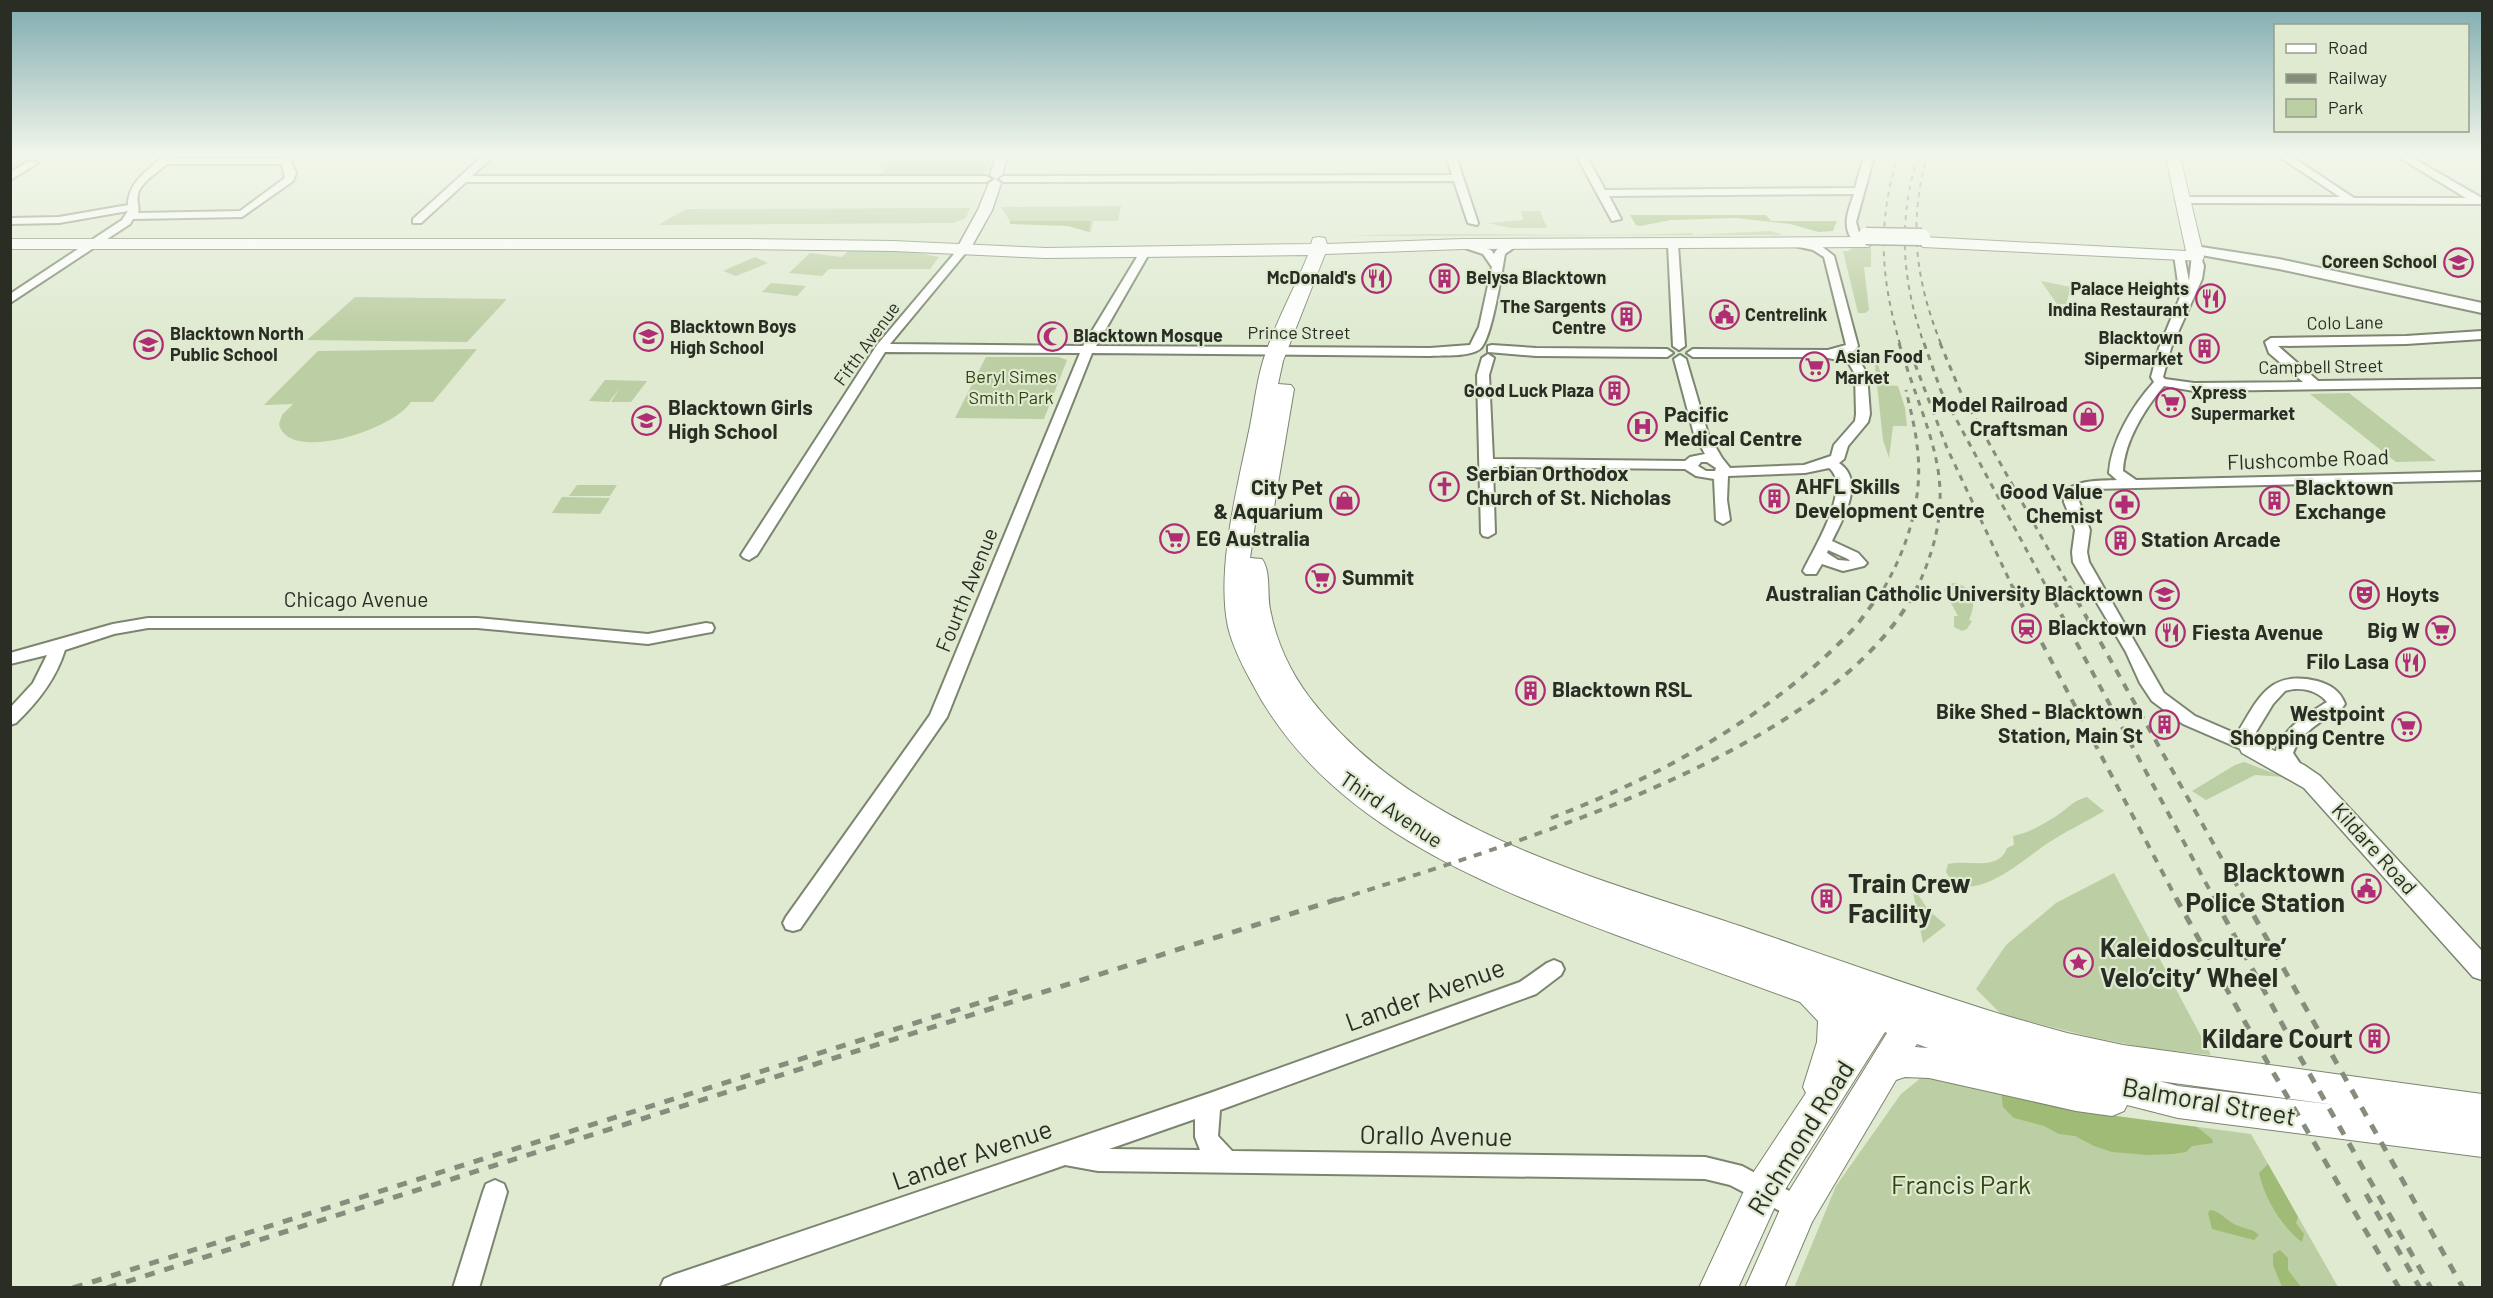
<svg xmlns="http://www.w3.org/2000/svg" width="2493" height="1298" font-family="Barlow,sans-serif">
	<rect width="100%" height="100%" fill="#dfead1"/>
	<!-- green -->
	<g fill="#bccea3">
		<polygon points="935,153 935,155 993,153 986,172 981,174 882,174 892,154"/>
		<polygon points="1121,206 1118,221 1093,221 1091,232 1089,232 1091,221 1010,221 1001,207"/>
		<polygon points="970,208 966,218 953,223 658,225 686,209"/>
		<polygon points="1521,211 1540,211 1547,228 1510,228 1488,223 1523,220"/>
		<path d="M1770,231L1783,235L1351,236C1465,231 1579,238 1692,233L1694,235Z"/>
		<polygon points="1871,245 1871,267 1864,267 1869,310 1865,313 1858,313 1843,251 1848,251 1854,247"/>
		<polygon points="850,249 919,253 939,257 930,269 829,269 822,276 789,273 810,253 842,257"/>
		<polygon points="755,257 768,263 736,276 723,271"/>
		<polygon points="2041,281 2071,287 2066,304 2057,304"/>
		<polygon points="771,283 806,286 797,296 762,292"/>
		<polygon points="355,297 507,299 467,342 307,340"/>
		<path d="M477,349L433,402H411C393,430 288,464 279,424L282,415L293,404L264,405L318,351Z"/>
		<polygon points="986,357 1058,357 1067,360 1044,419 955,418"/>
		<polygon points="1878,364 1884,385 1898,386 1905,408 1907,426 1893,426 1889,458 1883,440 1875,366"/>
		<polygon points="605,380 647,381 631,402 611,402 620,388 609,402 589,401"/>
		<polygon points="2349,393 2436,461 2396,462 2310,394"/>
		<polygon points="577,485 617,485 610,496 569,496"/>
		<polygon points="562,497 564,497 610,498 600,514 552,513"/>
		<path d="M1955,583C1974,588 1977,603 1969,620L1972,621L1967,629L1962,631L1954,627V616H1958L1944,590L1949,584Z"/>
		<polygon points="2244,762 2284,777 2255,775 2206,800 2192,791 2235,765"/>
		<path d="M2087,797L2104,811C2086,822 2066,831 2048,843C2025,858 1968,912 1946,872L1948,864C1967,859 1999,872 2007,848L2014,845L2013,836C2029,833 2048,822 2062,812C2071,805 2075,800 2087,797Z"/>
		<polygon points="2114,873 2211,1055 2147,1048 2096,1038 2002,1015 1976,989 2006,945 2056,903"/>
		<polygon points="1915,890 1929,911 1946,925 1923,943 1913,892"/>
		<polygon points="1922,1077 1958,1081 2101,1114 2251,1134 2338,1287 1794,1288 1836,1186 1901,1094"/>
	</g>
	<!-- forest -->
	<g fill="#9fbb76">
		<polygon points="1630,215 1766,215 1771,221 1837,221 1833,231 1819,232 1790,224 1736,218 1671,220 1640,226 1636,225"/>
		<polygon points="1010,221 1091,221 1089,232 1068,226 1010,224"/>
		<polygon points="2001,1090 2101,1114 2197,1127 2212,1139 2213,1143 2192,1146 2186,1152 2173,1154 2148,1155 2112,1152 2094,1146 2075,1136 2059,1134 2044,1126 2014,1118 2003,1107"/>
		<path d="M2268,1164L2298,1217L2296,1223L2304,1234L2302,1242C2281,1226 2265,1199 2259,1173Z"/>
		<path d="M2210,1210C2221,1211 2226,1221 2236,1225C2244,1229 2252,1228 2259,1235L2254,1240L2212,1229L2208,1213Z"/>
		<polygon points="2280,1250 2288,1258 2288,1270 2301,1287 2282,1287 2273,1265 2273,1254"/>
	</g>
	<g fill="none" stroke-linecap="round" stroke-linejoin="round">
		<defs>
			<g id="minor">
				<path d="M167,153H178L173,158H284L290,153H301L291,162L296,173L293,181L242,217L133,219L130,224L10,303V294L122,220L128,211L59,223L10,224V218L59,217L128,205C128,181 151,168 167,153ZM167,164H282L285,178L240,211L138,213C140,206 136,202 138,194C140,183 159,171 167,164Z"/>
				<polygon points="486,153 497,153 472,176 986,176 991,179 986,182 466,182 421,223 413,223 413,219"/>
				<polygon points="1445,153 1455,153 1478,223 1477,225 1468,223 1454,181 1004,182 999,179 1004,176 1452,175"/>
				<path d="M1575,153H1585L1605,190L1855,188L1865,153H1875L1856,222L1860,236L1855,239L1851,238C1842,224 1849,209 1854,194L1609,196L1621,219L1612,221Z"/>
				<polygon points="2274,153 2286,153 2354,198 2466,198 2392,153 2404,153 2482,198 2482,204 2181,203 2176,200 2181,197 2340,197"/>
				<polygon points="30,161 38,163 10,180 10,172"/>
				<path d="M1463,241L1491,250L1494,254C1497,247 1507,243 1514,241L1519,244L1505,254C1502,270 1492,340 1480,349C1469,357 1445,355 1430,356L1092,353L947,717L800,929L793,931L786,929L783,923L786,917L930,715L1080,353L885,352L757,555L749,560L744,558L741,555L877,345L959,248L963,247L968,250L890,344L1083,346L1140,252L1145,249L1150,252L1096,346L1430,348L1470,345L1479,327L1492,267L1483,254L1459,246L1458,244Z"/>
				<path d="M1799,241L1820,245L1834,256L1858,346L1853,352L1844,354L1857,356L1867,374L1870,414L1868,422L1848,446L1844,459L1839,463C1866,481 1842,520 1832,541L1858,553L1867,563L1864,566L1843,571L1822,564L1816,574H1806L1803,571C1813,550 1853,486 1829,468L1805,473L1728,476L1727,500L1730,520L1723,524L1716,520L1714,479L1696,476L1685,469L1493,467L1495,533L1488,537L1483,536L1481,533L1477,375L1482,358L1488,354L1494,358L1489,375L1493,459L1685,461L1690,457L1705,454L1694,434L1674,359L1680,355L1686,359L1708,434L1722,458L1730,468L1804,465L1831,456L1834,445L1855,421L1856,414L1855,374L1848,362L1823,357H1693L1687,353L1693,349L1828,350L1846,345L1824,257L1813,250L1795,246V242ZM1701,462H1707L1716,468L1715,471H1706L1698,466ZM1828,550L1848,559L1850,561L1838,560L1827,553Z"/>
				<polygon points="1673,242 1678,245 1685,346 1679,350 1673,346 1668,245"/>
				<path d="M2179,252L2184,255L2189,281L2192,255H2200L2204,266L2202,279L2171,348L2163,377L2165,379L2194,383L2303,382L2269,353L2265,342L2271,338L2406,336L2482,331V339L2406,344L2278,346L2318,381L2482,379V387L2194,391L2164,386C2145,408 2124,442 2123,471L2136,480L2482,472V480L2092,489L2077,496L2090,530L2087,552L2089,562L2164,693L2195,716L2239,735L2238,732C2259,697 2270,670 2317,681C2330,685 2340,690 2345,704L2342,708C2324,720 2301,731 2293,753L2305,771L2302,776L2296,778L2290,776L2275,753C2284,727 2305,716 2327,702C2318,690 2299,686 2285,691L2273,704L2256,732L2259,747L2256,751L2250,753L2183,724L2152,701L2140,683L2126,652L2073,562L2072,552L2075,530L2064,502L2063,494C2076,479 2099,481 2117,480L2109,473C2111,441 2133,405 2154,382L2151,377L2159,348L2180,297L2174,255Z"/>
				<polygon points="1492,345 1536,348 1667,349 1673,353 1667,357 1536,356 1488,352 1488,346"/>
				<path d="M148,618H477L648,634L706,623L712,624L714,628L712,632L706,633L648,644L477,628H148L114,634L65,650C56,679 38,702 16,723L10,725V708L33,683L47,655L10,664V653L113,624Z"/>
				<path d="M1554,960L1561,963L1564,969L1561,975L1536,994L1220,1110L1218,1136L1232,1151L1705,1157L1742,1166L1808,1201L1811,1209L1808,1217L1799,1221L1730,1185L1705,1179L1098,1171L1065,1165L714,1288H660L664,1279L673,1275L1210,1093L1520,982L1547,963ZM1195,1119V1137L1200,1150L1109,1149Z"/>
				<polygon points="495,1180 504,1184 507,1192 479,1288 453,1288 483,1192 486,1184"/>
			</g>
			<g id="tertiary">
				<polygon points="997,153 1009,153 1002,175 996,179 990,175"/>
				<polygon points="995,179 1001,183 992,210 968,253 958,253 956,250 978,210 989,183"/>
				<polygon points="2250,739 2304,765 2320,776 2482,951 2482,980 2473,977 2304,788 2242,753 2239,747 2242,741"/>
			</g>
			<polygon id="secondary" points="2195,246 2279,259 2482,303 2482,313 2279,269 2190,253 2188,250 2190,247"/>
			<g id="primary">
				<polygon points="2165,153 2179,153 2204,257 2202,261 1923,247 1915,242 1923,237 2186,251"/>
				<path d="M1319,237L1325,238L1327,244L1463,239L1868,237L1876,242L1868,247L1463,249L1325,254L1283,361L1278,384L1291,385L1294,389L1273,513L1270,518H1256L1250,558L1262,559C1271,571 1267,594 1270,609C1276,641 1290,672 1310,698C1413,832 1588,875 1740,926C1830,957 1919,989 2010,1017L2067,1033L2123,1045L2482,1094V1157L2178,1118L2127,1105L2124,1111L2112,1116L2076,1111L1929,1078L1905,1077L1896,1080L1812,1222L1784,1288H1745L1786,1196L1887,1033L1885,1032L1777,1202L1738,1288H1699L1751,1176L1806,1093L1803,1087L1817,1042L1818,1021L1800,1002C1739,980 1679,958 1619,936C1480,884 1324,822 1252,683C1242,665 1233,647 1228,627C1216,570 1237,489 1249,431C1254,408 1256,384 1263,361C1274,325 1294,290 1308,255L1046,258L893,251L749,249H10V239H749L893,241L1046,248L1311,244L1313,238ZM1917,1044L1928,1048L1915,1047ZM2159,1081L2336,1105L2178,1086Z"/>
			</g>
		</defs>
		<!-- minor casing -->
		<use href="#minor" stroke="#7b856f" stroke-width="4"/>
		<!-- tertiary casing -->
		<use href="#tertiary" stroke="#7b856f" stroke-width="3"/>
		<!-- secondary casing -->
		<use href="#secondary" stroke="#7b856f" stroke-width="4"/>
		<!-- primary casing -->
		<use href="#primary" stroke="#7b856f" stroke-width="2"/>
		<!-- minor -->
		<use href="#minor" fill="#fff" fill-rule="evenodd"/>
		<!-- tertiary -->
		<use href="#tertiary" fill="#fff" fill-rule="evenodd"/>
		<!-- secondary -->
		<use href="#secondary" fill="#fff" fill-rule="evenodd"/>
		<!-- primary -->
		<use href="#primary" fill="#fff" fill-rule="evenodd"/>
		<!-- rail-far3 -->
		<g stroke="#858d7c" stroke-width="2" stroke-dasharray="5 5" stroke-linecap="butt">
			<path d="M1899,153C1877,221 1880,276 1900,344"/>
			<path d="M1928,153C1908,221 1915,279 1941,344"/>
			<path d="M1915,166C1898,229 1903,283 1924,344"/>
		</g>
		<!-- rail-far2 -->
		<g stroke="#858d7c" stroke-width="3" stroke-dasharray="6 6" stroke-linecap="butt">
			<path d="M1899,343C1928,440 1965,485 1917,588"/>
			<polyline points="1924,343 1941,391 2047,588"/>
			<polyline points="1940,343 1961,393 2070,588"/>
			<polyline points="1915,364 1947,448 2013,588"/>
			<path d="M1884,588C1909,545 1924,494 1917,445C1915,427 1910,408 1906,390"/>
		</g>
		<!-- rail-far1 -->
		<g stroke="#858d7c" stroke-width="4" stroke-dasharray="8 8" stroke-linecap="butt">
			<polyline points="2012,586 2177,900"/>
			<polyline points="2046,586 2215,900"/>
			<polyline points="2069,586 2245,900"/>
			<path d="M1551,818C1662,776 1774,714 1855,627C1866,614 1875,600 1885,586"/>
			<path d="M1337,900C1506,845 1834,754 1918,586"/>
		</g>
		<!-- rail -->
		<g stroke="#858d7c" stroke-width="5" stroke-dasharray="10 10" stroke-linecap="butt">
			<polyline points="2176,898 2270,1067 2399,1288"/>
			<polyline points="2214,898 2300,1057 2431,1288"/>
			<polyline points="2244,898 2463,1288"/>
			<polyline points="2366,1194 2420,1288"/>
			<polyline points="73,1288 1020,990"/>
			<polyline points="107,1288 1341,898"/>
		</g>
		<defs>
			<polyline id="primary-bridge" points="1866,236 1922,237"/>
		</defs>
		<!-- primary-bridge casing -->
		<use href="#primary-bridge" stroke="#7b856f" stroke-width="19" stroke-linecap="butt"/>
		<!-- primary-bridge -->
		<use href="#primary-bridge" stroke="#fff" stroke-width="16"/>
	</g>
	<!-- sky -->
	<linearGradient id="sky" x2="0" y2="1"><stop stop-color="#7eaaae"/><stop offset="0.46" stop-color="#f1f6ea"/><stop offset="1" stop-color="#f1f6ea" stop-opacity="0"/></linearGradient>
	<rect width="2493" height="335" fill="url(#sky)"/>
	<!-- icons -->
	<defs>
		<symbol id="school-ring" viewBox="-11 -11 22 22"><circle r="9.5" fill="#dfead1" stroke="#b02d75" stroke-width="1.5"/><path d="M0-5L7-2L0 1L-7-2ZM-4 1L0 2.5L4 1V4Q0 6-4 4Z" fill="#b02d75"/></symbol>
		<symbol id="restaurant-ring" viewBox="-11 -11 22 22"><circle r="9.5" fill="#dfead1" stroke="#b02d75" stroke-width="1.5"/><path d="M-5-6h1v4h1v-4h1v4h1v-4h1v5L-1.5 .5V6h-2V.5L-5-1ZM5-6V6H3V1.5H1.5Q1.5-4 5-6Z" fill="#b02d75"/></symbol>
		<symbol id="building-ring" viewBox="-11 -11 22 22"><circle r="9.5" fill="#dfead1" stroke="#b02d75" stroke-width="1.5"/><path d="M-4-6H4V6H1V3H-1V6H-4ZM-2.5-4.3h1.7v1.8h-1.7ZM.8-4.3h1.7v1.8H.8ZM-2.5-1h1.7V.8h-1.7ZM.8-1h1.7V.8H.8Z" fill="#b02d75"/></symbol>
		<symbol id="civic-ring" viewBox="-11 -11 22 22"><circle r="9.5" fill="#dfead1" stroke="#b02d75" stroke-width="1.5"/><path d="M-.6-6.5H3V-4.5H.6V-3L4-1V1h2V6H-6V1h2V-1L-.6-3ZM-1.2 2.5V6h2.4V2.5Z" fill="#b02d75"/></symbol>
		<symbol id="mosque-ring" viewBox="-11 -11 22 22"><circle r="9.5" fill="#dfead1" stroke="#b02d75" stroke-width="1.5"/><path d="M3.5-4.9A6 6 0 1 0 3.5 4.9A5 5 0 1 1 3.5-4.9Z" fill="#b02d75"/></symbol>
		<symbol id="supermarket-ring" viewBox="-11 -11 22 22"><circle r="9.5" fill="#dfead1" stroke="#b02d75" stroke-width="1.5"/><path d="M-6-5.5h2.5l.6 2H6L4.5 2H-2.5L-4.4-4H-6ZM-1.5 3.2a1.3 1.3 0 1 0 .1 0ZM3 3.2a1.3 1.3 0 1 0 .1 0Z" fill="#b02d75"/></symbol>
		<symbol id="shop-ring" viewBox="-11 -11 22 22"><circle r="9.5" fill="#dfead1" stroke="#b02d75" stroke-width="1.5"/><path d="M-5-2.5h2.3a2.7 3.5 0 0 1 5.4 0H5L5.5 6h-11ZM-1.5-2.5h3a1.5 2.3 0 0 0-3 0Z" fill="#b02d75"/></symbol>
		<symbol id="hospital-ring" viewBox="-11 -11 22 22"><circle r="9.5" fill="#dfead1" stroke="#b02d75" stroke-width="1.5"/><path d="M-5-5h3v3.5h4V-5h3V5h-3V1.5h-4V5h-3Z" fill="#b02d75"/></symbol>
		<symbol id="church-ring" viewBox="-11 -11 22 22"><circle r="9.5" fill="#dfead1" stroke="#b02d75" stroke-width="1.5"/><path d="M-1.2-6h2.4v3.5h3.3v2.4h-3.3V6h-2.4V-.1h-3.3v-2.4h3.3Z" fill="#b02d75"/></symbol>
		<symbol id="pharmacy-ring" viewBox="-11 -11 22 22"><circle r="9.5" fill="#dfead1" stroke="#b02d75" stroke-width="1.5"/><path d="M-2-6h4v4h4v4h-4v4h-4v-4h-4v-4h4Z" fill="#b02d75"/></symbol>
		<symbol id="university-ring" viewBox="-11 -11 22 22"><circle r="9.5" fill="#dfead1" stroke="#b02d75" stroke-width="1.5"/><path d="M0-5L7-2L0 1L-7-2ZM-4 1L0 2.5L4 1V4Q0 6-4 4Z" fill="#b02d75"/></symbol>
		<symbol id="theatre-ring" viewBox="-11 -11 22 22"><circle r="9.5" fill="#dfead1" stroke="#b02d75" stroke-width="1.5"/><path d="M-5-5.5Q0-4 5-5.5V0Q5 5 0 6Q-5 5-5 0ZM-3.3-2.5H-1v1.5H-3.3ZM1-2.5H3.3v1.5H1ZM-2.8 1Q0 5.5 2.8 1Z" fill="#b02d75"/></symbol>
		<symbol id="station-ring" viewBox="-11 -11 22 22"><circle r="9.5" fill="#dfead1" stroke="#b02d75" stroke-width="1.5"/><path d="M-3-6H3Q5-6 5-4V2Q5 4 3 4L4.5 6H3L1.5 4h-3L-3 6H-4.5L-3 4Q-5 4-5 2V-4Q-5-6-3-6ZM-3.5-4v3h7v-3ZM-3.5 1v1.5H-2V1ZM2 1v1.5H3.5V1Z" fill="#b02d75"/></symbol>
		<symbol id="sight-ring" viewBox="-11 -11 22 22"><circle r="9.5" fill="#dfead1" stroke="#b02d75" stroke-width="1.5"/><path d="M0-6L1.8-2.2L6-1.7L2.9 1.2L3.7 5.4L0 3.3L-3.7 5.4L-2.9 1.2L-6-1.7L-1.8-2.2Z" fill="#b02d75"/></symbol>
	</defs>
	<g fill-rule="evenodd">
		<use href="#school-ring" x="2442" y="246" width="33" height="33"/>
		<use href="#restaurant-ring" x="1360" y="262" width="33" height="33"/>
		<use href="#building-ring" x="1428" y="262" width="33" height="33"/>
		<use href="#restaurant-ring" x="2194" y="282" width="33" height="33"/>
		<use href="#civic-ring" x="1708" y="298" width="33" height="33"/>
		<use href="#building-ring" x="1610" y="300" width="33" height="33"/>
		<use href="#mosque-ring" x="1036" y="320" width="33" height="33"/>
		<use href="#school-ring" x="632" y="320" width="33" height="33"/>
		<use href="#school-ring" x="132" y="328" width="33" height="33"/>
		<use href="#building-ring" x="2188" y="332" width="33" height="33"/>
		<use href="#supermarket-ring" x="1798" y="350" width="33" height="33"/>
		<use href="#building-ring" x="1598" y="374" width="33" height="33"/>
		<use href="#supermarket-ring" x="2154" y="386" width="33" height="33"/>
		<use href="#shop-ring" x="2072" y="400" width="33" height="33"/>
		<use href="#school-ring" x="630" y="404" width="33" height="33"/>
		<use href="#hospital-ring" x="1626" y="410" width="33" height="33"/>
		<use href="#church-ring" x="1428" y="470" width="33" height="33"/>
		<use href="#building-ring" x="1758" y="482" width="33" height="33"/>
		<use href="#shop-ring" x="1328" y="484" width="33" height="33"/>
		<use href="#building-ring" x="2258" y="484" width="33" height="33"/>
		<use href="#pharmacy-ring" x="2108" y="488" width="33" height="33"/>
		<use href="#supermarket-ring" x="1158" y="522" width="33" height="33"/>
		<use href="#building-ring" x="2104" y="524" width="33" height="33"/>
		<use href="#supermarket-ring" x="1304" y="562" width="33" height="33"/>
		<use href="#university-ring" x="2148" y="578" width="33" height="33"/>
		<use href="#theatre-ring" x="2348" y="578" width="33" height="33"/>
		<use href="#station-ring" x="2010" y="612" width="33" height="33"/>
		<use href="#supermarket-ring" x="2424" y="614" width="33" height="33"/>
		<use href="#restaurant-ring" x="2154" y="616" width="33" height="33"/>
		<use href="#restaurant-ring" x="2394" y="646" width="33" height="33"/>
		<use href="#building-ring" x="1514" y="674" width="33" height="33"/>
		<use href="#building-ring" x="2148" y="708" width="33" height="33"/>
		<use href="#supermarket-ring" x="2390" y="710" width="33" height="33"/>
		<use href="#civic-ring" x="2350" y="872" width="33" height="33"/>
		<use href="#building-ring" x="1810" y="882" width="33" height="33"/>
		<use href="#sight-ring" x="2062" y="946" width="33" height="33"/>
		<use href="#building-ring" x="2358" y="1022" width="33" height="33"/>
	</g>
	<g text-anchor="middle" stroke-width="4.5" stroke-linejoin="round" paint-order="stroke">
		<!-- far-poi labels -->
		<g font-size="18" font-weight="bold" fill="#292d24" stroke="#dfead1" text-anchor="start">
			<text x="2437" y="268" text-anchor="end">Coreen School</text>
			<text x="1356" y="284" text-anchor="end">McDonald's</text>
			<text x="1466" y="284">Belysa Blacktown</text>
			<text x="2189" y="295" text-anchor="end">Palace Heights<tspan x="2189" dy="21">Indina Restaurant</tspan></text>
			<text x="1606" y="313" text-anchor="end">The Sargents<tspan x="1606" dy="21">Centre</tspan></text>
			<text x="1745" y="321">Centrelink</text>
			<text x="670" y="333">Blacktown Boys<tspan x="670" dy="21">High School</tspan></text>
			<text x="170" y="340">Blacktown North<tspan x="170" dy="21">Public School</tspan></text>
			<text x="1073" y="342">Blacktown Mosque</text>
			<text x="2183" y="344" text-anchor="end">Blacktown<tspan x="2183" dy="21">Sipermarket</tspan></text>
			<text x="1835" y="363">Asian Food<tspan x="1835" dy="21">Market</tspan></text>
			<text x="1594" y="397" text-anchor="end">Good Luck Plaza</text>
			<text x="2191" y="399">Xpress<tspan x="2191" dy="21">Supermarket</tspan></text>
		</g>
		<!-- far-street labels -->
		<g font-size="18" fill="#292d24" stroke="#dfead1">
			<text transform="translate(2345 323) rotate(-1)" y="6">Colo Lane</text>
			<text x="1299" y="339">Prince Street</text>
			<text transform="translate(867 344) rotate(-54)" y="6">Fifth Avenue</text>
			<text transform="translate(2321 367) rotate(-1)" y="6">Campbell Street</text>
		</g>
		<!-- far-park labels -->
		<g font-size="18" fill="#324312" stroke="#dfead1">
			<text x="1011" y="383">Beryl Simes<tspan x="1011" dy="21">Smith Park</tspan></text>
		</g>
		<!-- poi labels -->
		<g font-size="21" font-weight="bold" fill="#292d24" stroke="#dfead1" text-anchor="start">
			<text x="2068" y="412" text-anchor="end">Model Railroad<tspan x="2068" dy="24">Craftsman</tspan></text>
			<text x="668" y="415">Blacktown Girls<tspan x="668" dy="24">High School</tspan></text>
			<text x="1664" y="422">Pacific<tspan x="1664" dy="24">Medical Centre</tspan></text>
			<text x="1466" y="481">Serbian Orthodox<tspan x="1466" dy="24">Church of St. Nicholas</tspan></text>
			<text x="1795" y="494">AHFL Skills<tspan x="1795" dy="24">Development Centre</tspan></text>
			<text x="1323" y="495" text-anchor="end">City Pet<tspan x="1323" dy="24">&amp; Aquarium</tspan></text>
			<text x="2295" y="495">Blacktown<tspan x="2295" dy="24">Exchange</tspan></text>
			<text x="2103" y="499" text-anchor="end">Good Value<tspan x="2103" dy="24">Chemist</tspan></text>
			<text x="1196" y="546">EG Australia</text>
			<text x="2141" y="547">Station Arcade</text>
			<text x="1342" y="585">Summit</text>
			<text x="2143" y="601" text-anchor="end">Australian Catholic University Blacktown</text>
			<text x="2386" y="602">Hoyts</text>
			<text x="2048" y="635">Blacktown</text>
			<text x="2420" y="638" text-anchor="end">Big W</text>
			<text x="2192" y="640">Fiesta Avenue</text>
			<text x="2389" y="669" text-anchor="end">Filo Lasa</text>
			<text x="1552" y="697">Blacktown RSL</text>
			<text x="2143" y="719" text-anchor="end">Bike Shed - Blacktown<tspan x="2143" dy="24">Station, Main St</tspan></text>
			<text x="2385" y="721" text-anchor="end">Westpoint<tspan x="2385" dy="24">Shopping Centre</tspan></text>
		</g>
		<!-- street labels -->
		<g font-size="21" fill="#292d24" stroke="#dfead1">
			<text transform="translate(2308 460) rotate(-2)" y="7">Flushcombe Road</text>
			<text transform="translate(967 590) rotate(-68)" y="7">Fourth Avenue</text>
			<text x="356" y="607">Chicago Avenue</text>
			<text transform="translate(1391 810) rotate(34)" y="7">Third Avenue</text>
			<text transform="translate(2374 849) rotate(48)" y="7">Kildare Road</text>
		</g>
		<!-- near-poi labels -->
		<g font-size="26" font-weight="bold" fill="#292d24" stroke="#dfead1" text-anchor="end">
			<text x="2345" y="882">Blacktown<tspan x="2345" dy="30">Police Station</tspan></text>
			<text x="1848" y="893" text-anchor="start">Train Crew<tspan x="1848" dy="30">Facility</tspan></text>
			<text x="2100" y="957" text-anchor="start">Kaleidosculture’<tspan x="2100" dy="30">Velo’city’ Wheel</tspan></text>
			<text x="2353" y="1048">Kildare Court</text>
		</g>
		<!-- near-street labels -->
		<g font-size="26" fill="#292d24" stroke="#dfead1">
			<text transform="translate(1425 995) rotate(-20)" y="9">Lander Avenue</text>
			<text transform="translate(2209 1102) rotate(10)" y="9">Balmoral Street</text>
			<text transform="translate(1436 1136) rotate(1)" y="9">Orallo Avenue</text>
			<text transform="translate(1801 1138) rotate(-58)" y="9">Richmond Road</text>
			<text transform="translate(972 1155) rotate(-19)" y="9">Lander Avenue</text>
		</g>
		<!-- near-park labels -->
		<g font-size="26" fill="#324312" stroke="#dfead1">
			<text x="1961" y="1194">Francis Park</text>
		</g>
	</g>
	<!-- border -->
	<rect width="2493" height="1298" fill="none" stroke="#292d24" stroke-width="24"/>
	<!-- legend -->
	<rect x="2274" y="24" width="195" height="108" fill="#dfead1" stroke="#969e8c" stroke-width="1.5"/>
	<rect x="2286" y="44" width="30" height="9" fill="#ffffff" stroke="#969e8c" stroke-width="1.5"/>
	<text x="2328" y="54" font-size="18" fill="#292d24">Road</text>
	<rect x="2286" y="74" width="30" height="9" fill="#858d7c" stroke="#969e8c" stroke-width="1.5"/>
	<text x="2328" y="84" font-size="18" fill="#292d24">Railway</text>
	<rect x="2286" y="99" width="30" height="18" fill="#bccea3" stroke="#969e8c" stroke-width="1.5"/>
	<text x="2328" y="114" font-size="18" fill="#292d24">Park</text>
</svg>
